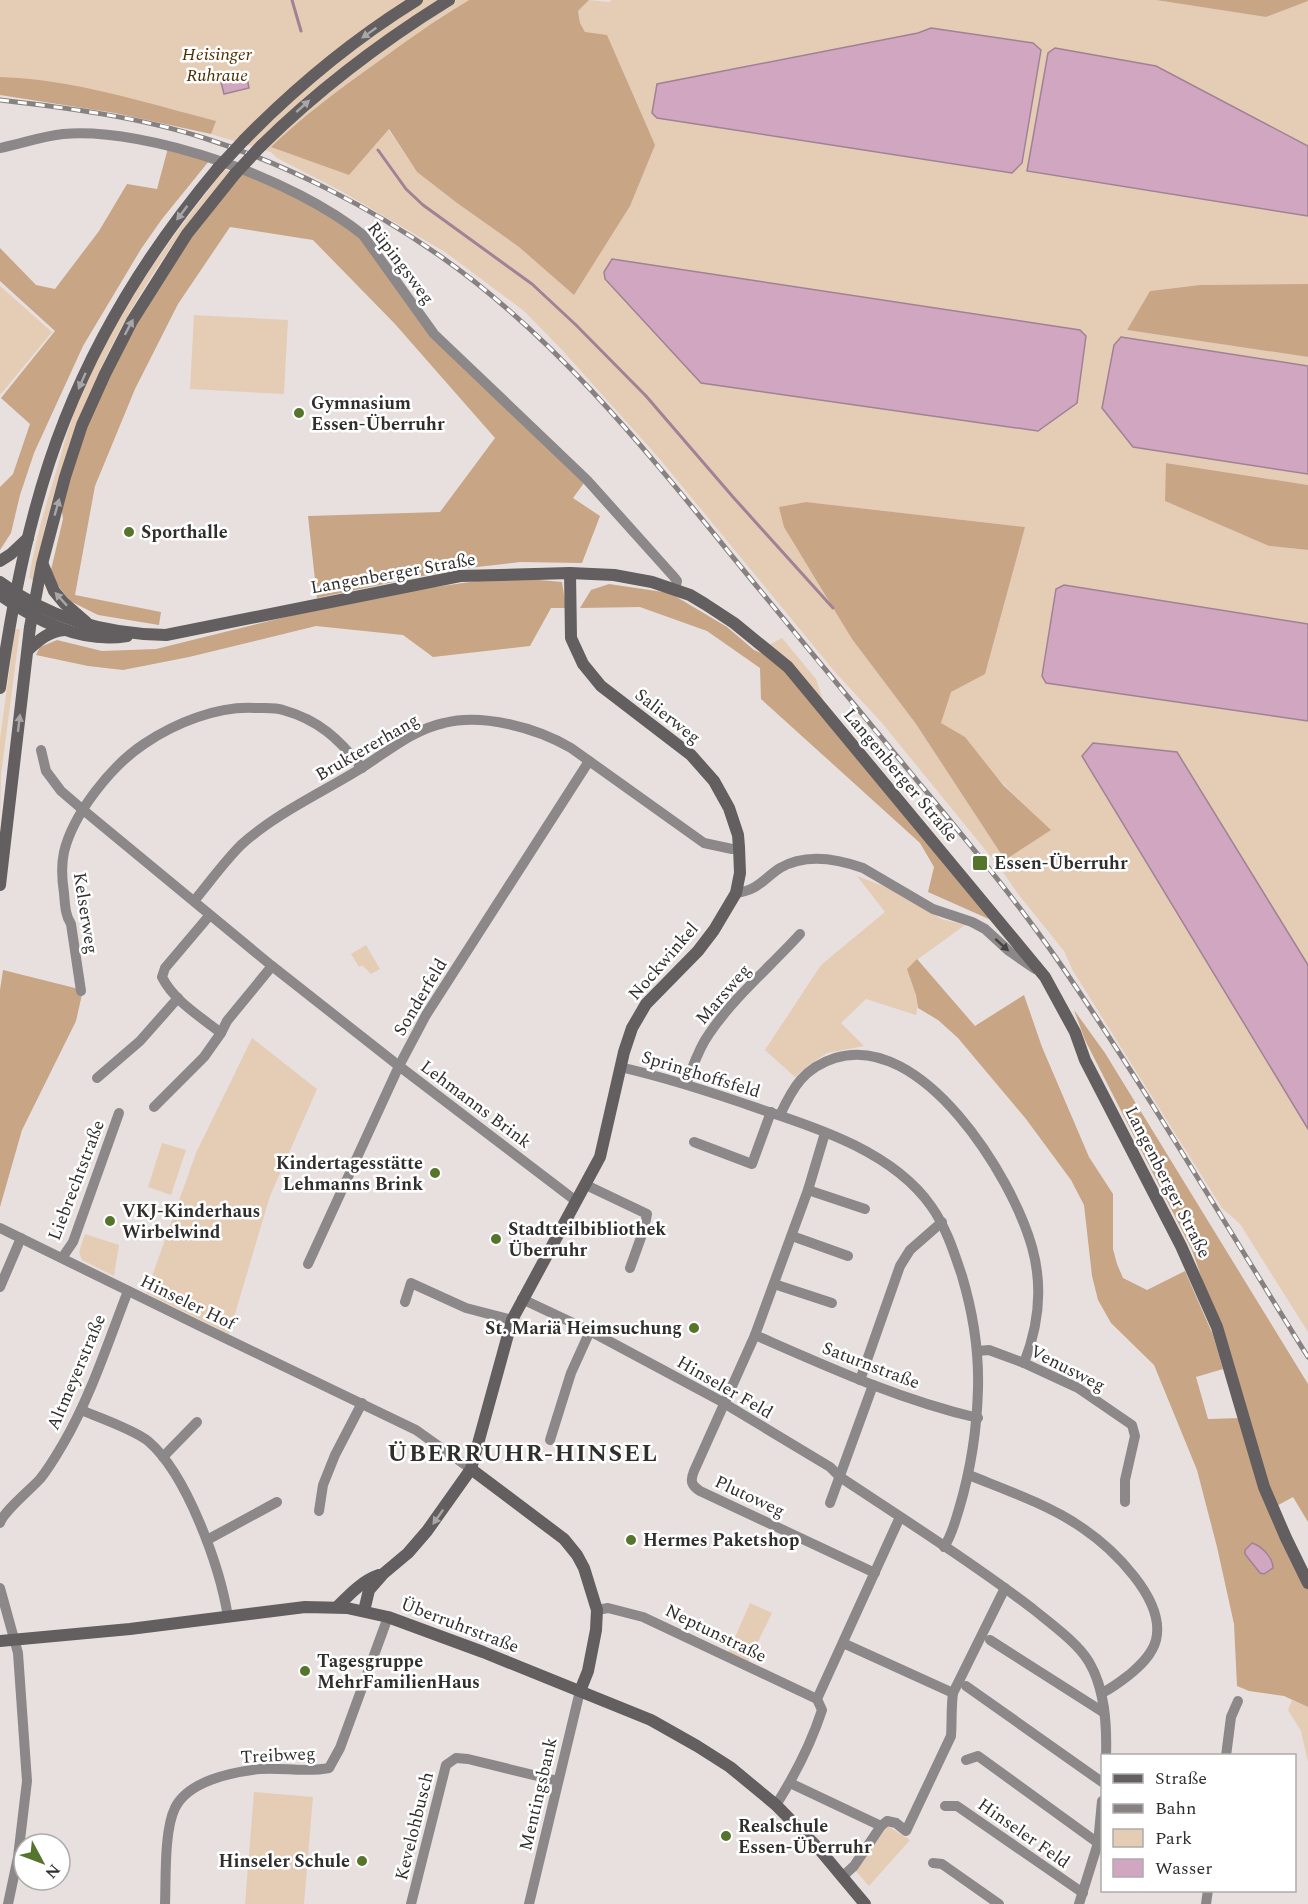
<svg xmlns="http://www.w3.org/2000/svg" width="1308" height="1904" font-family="Spectral,serif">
	<rect width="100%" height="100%" fill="#e7e0df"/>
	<!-- green -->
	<g fill="#e5ccb5" fill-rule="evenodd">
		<path d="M0,0H469L437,19L373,147L388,129L417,172L457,203L519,247L574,294L585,32L580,23L578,11L589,0L609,2L612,0H1156L1266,17L1308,1V284L1200,285L1150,291L1127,330L1308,357V485L1167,463L1165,501L1269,546L1308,550V1332L1240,1224L1222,1208L1073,971L1064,951L1018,894L1000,868L882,723L835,672L658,457L563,351L524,311L445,252L341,191L277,158L271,152L211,134L212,131L0,91ZM806,502L1025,527L950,691L941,723L1050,830L1005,860L916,724L852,639L780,507Z"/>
		<path d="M224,170L230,171C214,191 197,211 182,232C106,334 56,456 34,581L29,578C35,542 45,507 56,472C63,448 69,425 78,402C111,317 168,242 224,170Z"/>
		<polygon points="0,286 52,332 1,394 0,393"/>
		<polygon points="194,315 288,320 284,394 190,389"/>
		<polygon points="15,629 20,629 1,775 0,819 0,739"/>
		<polygon points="782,638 816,679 825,707 767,646"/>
		<path d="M857,876L894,890L941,919L965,925L918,959L908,969C913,984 920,1000 916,1015L866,999L841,1023L864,1046L827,1053L810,1064L795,1077L765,1050L821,965L885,912Z"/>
		<polygon points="366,945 380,969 371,974 362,965 359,967 351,954"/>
		<polygon points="252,1038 317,1089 270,1196 229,1334 146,1293 196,1153"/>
		<polygon points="162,1143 186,1150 171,1195 148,1187"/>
		<polygon points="85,1234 119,1245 114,1276 82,1260 79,1252"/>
		<polygon points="750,1603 772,1613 748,1662 728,1653"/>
		<polygon points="1292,1700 1308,1707 1308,1762 1301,1731 1288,1710"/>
		<polygon points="254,1792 313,1797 304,1904 245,1904"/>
		<polygon points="888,1826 910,1840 869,1886 855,1870"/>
	</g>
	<!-- forest -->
	<g fill="#c8a585">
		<path d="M469,0H589L578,11L580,23L585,32L607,35L655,145L630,206L574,295L519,247L457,203L417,172L389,129L349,175L271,147C302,117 337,91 372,66C404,43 435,20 469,0Z"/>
		<polygon points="1156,0 1308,0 1308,1 1266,17"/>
		<path d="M0,77C73,79 146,103 216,121L211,134L115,113L0,95Z"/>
		<polygon points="168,148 209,161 162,219 141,249 83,346 34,453 20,495 11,533 0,550 0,487 13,474 30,424 1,398 55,331 0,281 0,248 36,285 55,289 99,231 127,184 157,189"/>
		<polygon points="243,172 284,189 361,236 432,335 584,483 573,498 600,516 582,563 520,562 451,570 317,598 308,516 440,512 495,438 395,324 313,240 230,227 178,304 135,389 95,486 75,595 161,612 159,625 98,615 70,601 59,587 54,580 51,570 63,519 60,498 95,402 162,275"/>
		<polygon points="1308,284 1308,357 1127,330 1150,291 1200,285"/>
		<polygon points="1166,463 1308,485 1308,550 1269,546 1165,501"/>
		<polygon points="806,502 1025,527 985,674 951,692 941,723 965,737 1003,785 1051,830 1005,860 916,724 852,639 784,527 779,507"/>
		<polygon points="505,577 562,582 566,608 551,608 530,646 433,657 403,635 316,626 189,657 123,670 88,666 36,655 40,647 57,640 102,651 156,649 306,612 400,592"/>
		<polygon points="609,584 670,593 727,627 754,650 772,658 799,685 991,920 928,892 934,867 920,843 761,699 760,668 707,631 640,607 580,608 591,590"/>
		<polygon points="917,959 975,1026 1024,995 1042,1047 1089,1157 1113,1194 1113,1249 1117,1264 1123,1278 1147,1290 1185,1271 1213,1335 1223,1369 1196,1377 1208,1419 1242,1418 1308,1585 1308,1707 1284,1696 1249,1691 1237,1686 1234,1624 1217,1547 1197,1470 1154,1365 1111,1323 1098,1300 1092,1276 1084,1205 1071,1180 1026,1119 958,1038 938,1020 918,1008 916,995 907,969"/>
		<polygon points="3,970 83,990 76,1021 22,1130 0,1207 0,990"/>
		<polygon points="1074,1010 1105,1053 1308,1384 1308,1522 1293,1497 1273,1508 1218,1326 1192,1250 1085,1040"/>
	</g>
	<!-- water -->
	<g fill="#d0a6c1" stroke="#a08295" stroke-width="1.5">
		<polygon points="931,28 1033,43 1041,50 1022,163 1012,173 657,118 652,113 657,84 918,33"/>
		<polygon points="1055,48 1156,66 1308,146 1308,216 1027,171 1048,53"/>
		<polygon points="246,72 249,88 224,94 220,78"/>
		<polygon points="612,259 1080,330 1086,336 1077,403 1038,431 701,383 605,279 604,272"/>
		<polygon points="1121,337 1308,366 1308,474 1133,447 1102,408 1114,345"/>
		<polygon points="1064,585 1308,624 1308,721 1046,683 1042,676 1056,589"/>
		<polygon points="1093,743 1177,752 1308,965 1308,1129 1082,756"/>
		<path d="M1252,1543C1262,1546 1273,1558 1273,1568L1264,1574L1260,1573L1245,1554V1550Z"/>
	</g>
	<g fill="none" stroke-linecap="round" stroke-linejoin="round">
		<!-- stream -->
		<g stroke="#a08295" stroke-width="3">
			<polyline points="292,0 301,31"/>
			<polyline points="378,150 406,189 423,205 532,284 576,325 646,396 733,497 833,608"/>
		</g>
		<!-- street -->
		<g stroke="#8c8889" stroke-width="10">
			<path d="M0,148C21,144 42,136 63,134C151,127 295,180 363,235L434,334L587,480L674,577L677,581L675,590"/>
			<polyline points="41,750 46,771 61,791 82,809 272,966 399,1066 576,1201"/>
			<path d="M736,893C759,890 763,879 780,868C805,853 838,859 863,868L933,909L972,922L985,929L1009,951L1035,969"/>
			<path d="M194,901C209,883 224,862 241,845C275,814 321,793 360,769C387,752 412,730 444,723C483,713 537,728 571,748L704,843L732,849L739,847"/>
			<path d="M209,916L165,968L162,977C174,1001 201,1017 221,1033"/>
			<path d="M81,991L71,924C65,915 65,904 64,893C62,880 61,866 64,852C73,814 111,766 144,744C175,723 217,706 255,708C264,708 275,707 283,710C319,720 339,739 362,768"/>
			<path d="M620,1067C668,1078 714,1093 760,1109C819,1128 894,1153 931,1206C946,1227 954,1252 962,1276C973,1313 979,1350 978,1388C977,1430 971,1469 959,1509C955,1522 952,1535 944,1547"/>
			<polyline points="97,1078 140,1041 178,998"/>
			<path d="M686,1084C693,1067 698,1049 709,1034C734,997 770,967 800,934"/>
			<polyline points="154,1107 204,1057 221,1033 227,1021 272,966"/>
			<path d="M780,1115C793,1087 804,1068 835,1058C922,1031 1012,1176 1032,1247C1043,1286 1039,1325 1024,1363"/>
			<path d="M825,1133L808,1190L755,1335L694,1471C690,1481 691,1485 700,1491L875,1573"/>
			<polyline points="694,1142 752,1164 771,1112"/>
			<polyline points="586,1185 647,1214 644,1229 630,1268"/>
			<polyline points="808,1190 865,1209"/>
			<polyline points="0,1228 204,1328 416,1430 471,1469"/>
			<polyline points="792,1236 848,1256"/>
			<polyline points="62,1258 73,1242 119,1113"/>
			<polyline points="308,1264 399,1066 426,1015 589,761"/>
			<polyline points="774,1284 832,1303"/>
			<polyline points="0,1287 21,1238"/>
			<path d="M522,1299L590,1331L717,1399L830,1467L840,1477C905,1520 971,1562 1033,1609C1050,1623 1078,1643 1089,1662C1105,1689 1107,1724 1106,1756"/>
			<polyline points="405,1302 411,1283 466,1308 512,1320"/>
			<path d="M755,1335C828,1367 900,1400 978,1418"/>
			<polyline points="978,1351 989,1350 1024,1363 1078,1388 1132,1425 1135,1436 1125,1480 1125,1502"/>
			<polyline points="860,1380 900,1266 910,1250 942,1222"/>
			<path d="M81,1410C98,1417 135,1430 148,1441C187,1474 220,1567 228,1617"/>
			<polyline points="550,1440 571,1373 590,1331"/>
			<polyline points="163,1457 197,1422"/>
			<path d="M969,1475C1006,1490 1049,1505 1081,1527C1112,1548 1166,1599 1156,1640C1152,1655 1140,1666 1129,1675C1120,1682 1112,1688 1102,1693"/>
			<polyline points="830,1503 873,1385"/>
			<polyline points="319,1511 323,1485 335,1455 362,1403"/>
			<path d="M0,1523C3,1512 30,1490 40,1479C49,1468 56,1456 63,1444C91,1396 108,1342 128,1291"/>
			<polyline points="207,1540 277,1502"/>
			<polyline points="0,1588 18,1653 27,1781 18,1857 8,1904"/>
			<path d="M597,1610L608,1608L643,1617L817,1699L822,1710C811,1744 795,1775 776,1805"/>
			<polyline points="990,1640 1103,1712"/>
			<polyline points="843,1643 953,1693"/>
			<polyline points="966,1686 1102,1782"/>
			<polyline points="817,1699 900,1517"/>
			<polyline points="1226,1756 1231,1717 1238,1701"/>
			<polyline points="966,1760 978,1756 1098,1843"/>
			<polyline points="790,1783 881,1826 854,1866 842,1877"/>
			<polyline points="945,1806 957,1806 1083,1893"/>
			<path d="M881,1826L887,1821L896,1823L906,1831L951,1736C952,1722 951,1708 953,1693L1005,1588"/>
			<polyline points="933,1863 942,1864 999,1904"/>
			<path d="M165,1904C166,1879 164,1830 175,1808C188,1781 232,1772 260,1769C282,1767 306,1773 329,1768L340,1748L388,1617"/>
			<polyline points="411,1904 446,1765 456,1758 468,1759 558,1781"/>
			<polyline points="529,1904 580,1691"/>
			<polyline points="1079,1904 1098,1843 1102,1801"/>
			<polyline points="1206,1904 1208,1890"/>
		</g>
		<!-- secondary -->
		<g stroke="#635e5f" stroke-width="12">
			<path d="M244,140C296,87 354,39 417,0"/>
			<path d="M261,146C318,90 381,42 449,0"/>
			<polyline points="0,561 11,554 28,538"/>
			<polyline points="43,565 54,591 64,603 86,622"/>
			<path d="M0,582C48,618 106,634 166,635L460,576L570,573L614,575L652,582L690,595L705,604L734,623L788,667L1045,977L1075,1032L1085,1060L1181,1246L1217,1327L1264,1487L1286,1538L1308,1583"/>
			<path d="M0,595C35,620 82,644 127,636"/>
			<path d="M28,650C39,640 49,631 65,630"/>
			<path d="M0,688C13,598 31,504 65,419C101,328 155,243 218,168"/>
			<polyline points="0,885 30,627 42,564 65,477 82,425 105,374 132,321 187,234 235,174"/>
			<polyline points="471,1469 564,1539 577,1555 584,1568 597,1610 596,1630 588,1671 580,1691"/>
			<path d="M337,1607C350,1594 362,1581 379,1575"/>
			<polyline points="364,1611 369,1590 383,1574 408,1553 427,1531 471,1469 512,1320 600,1157 624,1052 632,1028 646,1004 698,951 714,930 736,893 740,873 739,847 738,835 729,808 714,781 691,755 601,686 583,664 571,638 570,573"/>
			<polyline points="0,1641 130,1629 305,1607 347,1608 388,1617 483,1652 651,1720 697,1746 730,1767 776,1805 819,1849 865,1904"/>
		</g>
		<defs>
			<path id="rail" d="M0,100C68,108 139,117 204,138C286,164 370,207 440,256C567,345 662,471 759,589C809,650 859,711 910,772C962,835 1015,898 1061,965C1148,1092 1226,1226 1308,1357"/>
		</defs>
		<!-- rail casing -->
		<use href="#rail" stroke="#878281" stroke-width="5"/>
		<!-- rail -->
		<use href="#rail" stroke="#fff" stroke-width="3" stroke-dasharray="9" stroke-linecap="butt"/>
		<!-- secondary-bridge -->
		<g stroke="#635e5f" stroke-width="12">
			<polyline points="218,168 244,140"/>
			<polyline points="235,174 261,146"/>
		</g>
	</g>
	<!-- one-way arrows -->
	<defs><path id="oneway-solid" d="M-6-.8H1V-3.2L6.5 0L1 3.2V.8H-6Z" transform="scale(1.5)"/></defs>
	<g fill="#a9a6a7">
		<use href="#oneway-solid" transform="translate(369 33) rotate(145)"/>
		<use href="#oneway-solid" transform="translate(303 106) rotate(-42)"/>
		<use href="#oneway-solid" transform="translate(182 213) rotate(127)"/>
		<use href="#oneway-solid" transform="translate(129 327) rotate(-62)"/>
		<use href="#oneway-solid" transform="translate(82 381) rotate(114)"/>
		<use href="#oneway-solid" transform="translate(57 507) rotate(-74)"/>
		<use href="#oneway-solid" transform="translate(61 599) rotate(-132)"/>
		<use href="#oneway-solid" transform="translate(19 723) rotate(-83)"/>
		<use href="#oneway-solid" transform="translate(438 1517) rotate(125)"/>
	</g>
	<use fill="#484445" href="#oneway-solid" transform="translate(1002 945) rotate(42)"/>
	<!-- markers -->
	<g fill="#55752c" stroke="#fff" stroke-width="2">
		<circle cx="299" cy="413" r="6"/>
		<circle cx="129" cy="532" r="6"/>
		<rect x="972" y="855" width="16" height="16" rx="3"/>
		<circle cx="435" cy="1173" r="6"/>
		<circle cx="110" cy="1221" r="6"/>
		<circle cx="496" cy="1239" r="6"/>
		<circle cx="694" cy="1328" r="6"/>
		<circle cx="631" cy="1540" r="6"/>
		<circle cx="305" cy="1671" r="6"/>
		<circle cx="726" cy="1836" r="6"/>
		<circle cx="362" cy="1861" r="6"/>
	</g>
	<g text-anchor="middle" stroke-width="5" stroke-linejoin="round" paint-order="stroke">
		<!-- park labels -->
		<g font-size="18" font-style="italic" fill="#4e2d02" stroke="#fff">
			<text x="217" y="60">Heisinger<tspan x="217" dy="21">Ruhraue</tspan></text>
		</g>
		<!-- street labels -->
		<g font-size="18" fill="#312e2e" stroke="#fff">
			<text transform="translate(401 263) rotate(53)" y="6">Rüpingsweg</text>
			<text transform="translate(393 573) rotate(-10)" y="6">Langenberger Straße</text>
			<text transform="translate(668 716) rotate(38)" y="6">Salierweg</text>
			<text transform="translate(367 747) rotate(-30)" y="6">Bruktererhang</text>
			<text transform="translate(901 775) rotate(50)" y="6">Langenberger Straße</text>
			<text transform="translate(86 913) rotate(81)" y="6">Kelserweg</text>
			<text transform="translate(663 961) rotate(-49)" y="6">Nockwinkel</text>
			<text transform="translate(723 994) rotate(-49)" y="6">Marsweg</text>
			<text transform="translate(420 997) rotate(-59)" y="6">Sonderfeld</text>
			<text transform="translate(701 1074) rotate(17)" y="6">Springhoffsfeld</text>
			<text transform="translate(476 1104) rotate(37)" y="6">Lehmanns Brink</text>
			<text transform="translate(76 1180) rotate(-69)" y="6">Liebrechtstraße</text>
			<text transform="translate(1168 1182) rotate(63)" y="6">Langenberger Straße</text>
			<text transform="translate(188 1302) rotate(26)" y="6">Hinseler Hof</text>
			<text transform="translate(871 1365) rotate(21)" y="6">Saturnstraße</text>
			<text transform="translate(1068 1368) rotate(27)" y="6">Venusweg</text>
			<text transform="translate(76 1372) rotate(-67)" y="6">Altmeyerstraße</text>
			<text transform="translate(725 1387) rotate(30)" y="6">Hinseler Feld</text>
			<text transform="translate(750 1496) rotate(25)" y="6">Plutoweg</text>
			<text transform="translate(460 1625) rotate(21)" y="6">Überruhrstraße</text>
			<text transform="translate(716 1633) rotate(26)" y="6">Neptunstraße</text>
			<text transform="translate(278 1755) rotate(-3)" y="6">Treibweg</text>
			<text transform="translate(538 1794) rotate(-77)" y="6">Mentingsbank</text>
			<text transform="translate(414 1826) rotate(-76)" y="6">Kevelohbusch</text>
			<text transform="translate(1024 1833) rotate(35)" y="6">Hinseler Feld</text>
		</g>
		<!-- poi labels -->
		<g font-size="18" font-weight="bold" fill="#312e2e" stroke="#fff" text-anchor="start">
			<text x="311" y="409">Gymnasium<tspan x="311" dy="21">Essen-Überruhr</tspan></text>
			<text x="141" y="538">Sporthalle</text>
			<text x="994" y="869">Essen-Überruhr</text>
			<text x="423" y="1169" text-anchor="end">Kindertagesstätte<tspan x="423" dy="21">Lehmanns Brink</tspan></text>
			<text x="122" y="1217">VKJ-Kinderhaus<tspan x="122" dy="21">Wirbelwind</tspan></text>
			<text x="508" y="1235">Stadtteilbibliothek<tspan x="508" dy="21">Überruhr</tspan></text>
			<text x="682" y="1334" text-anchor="end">St. Mariä Heimsuchung</text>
			<text x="643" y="1546">Hermes Paketshop</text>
			<text x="317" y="1667">Tagesgruppe<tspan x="317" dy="21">MehrFamilienHaus</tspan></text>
			<text x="738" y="1832">Realschule<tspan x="738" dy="21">Essen-Überruhr</tspan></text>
			<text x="350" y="1867" text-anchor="end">Hinseler Schule</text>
		</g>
		<!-- district labels -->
		<g font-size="24" font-weight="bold" letter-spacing="1.5" fill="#312e2e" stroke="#fff">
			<text x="523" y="1461">ÜBERRUHR-HINSEL</text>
		</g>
	</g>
	<!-- legend -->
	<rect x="1101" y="1754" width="195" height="138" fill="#ffffff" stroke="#adabab" stroke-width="1.5"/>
	<rect x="1113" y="1774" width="30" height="9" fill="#635e5f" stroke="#adabab" stroke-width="1.5"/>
	<text x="1155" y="1784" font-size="18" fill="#312e2e">Straße</text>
	<rect x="1113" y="1804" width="30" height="9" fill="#878281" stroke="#adabab" stroke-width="1.5"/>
	<text x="1155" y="1814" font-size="18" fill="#312e2e">Bahn</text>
	<rect x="1113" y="1829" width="30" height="18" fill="#e5ccb5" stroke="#adabab" stroke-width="1.5"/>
	<text x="1155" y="1844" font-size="18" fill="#312e2e">Park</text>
	<rect x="1113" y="1859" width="30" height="18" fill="#d0a6c1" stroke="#adabab" stroke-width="1.5"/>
	<text x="1155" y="1874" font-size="18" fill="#312e2e">Wasser</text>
	<!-- north arrow -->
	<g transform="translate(42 1862) rotate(131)"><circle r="28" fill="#ffffff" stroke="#adabab" stroke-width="1.5"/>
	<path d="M0-4.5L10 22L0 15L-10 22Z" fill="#55752c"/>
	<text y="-9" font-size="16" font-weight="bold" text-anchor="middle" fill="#312e2e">N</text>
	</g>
</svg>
